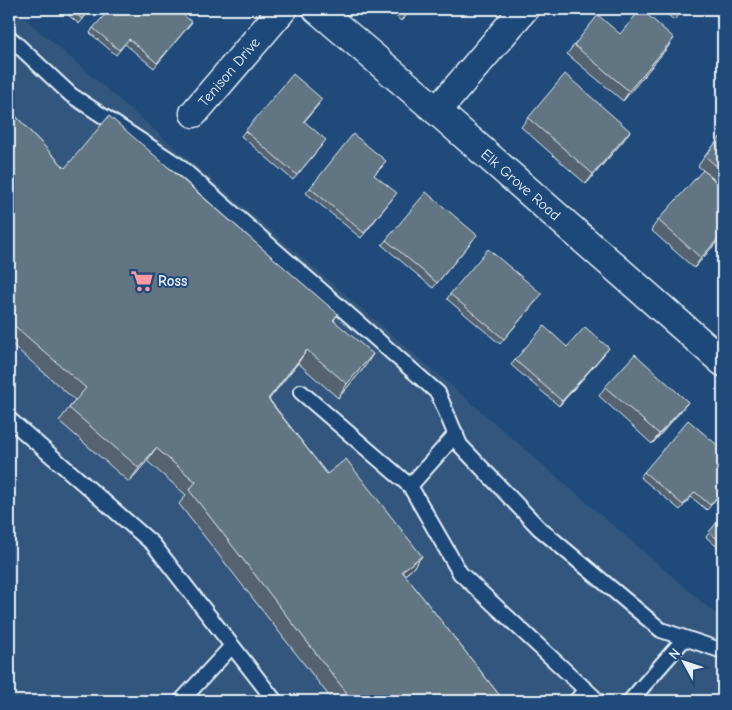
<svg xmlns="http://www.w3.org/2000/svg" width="732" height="710" font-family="'Comic Neue',sans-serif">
	<rect width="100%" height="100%" fill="#1f4a7a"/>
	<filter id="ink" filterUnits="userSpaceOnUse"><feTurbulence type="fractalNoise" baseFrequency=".02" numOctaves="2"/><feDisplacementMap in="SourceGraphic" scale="10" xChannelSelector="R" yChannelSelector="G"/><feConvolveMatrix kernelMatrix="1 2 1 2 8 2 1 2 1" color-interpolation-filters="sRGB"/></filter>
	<g filter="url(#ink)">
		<!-- built -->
		<polygon fill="#33577d" points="9,9 14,9 723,620 723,701 9,701"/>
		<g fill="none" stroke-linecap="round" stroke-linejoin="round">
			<defs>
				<g id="lane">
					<polyline points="9,37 71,95 178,165 438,393 460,445 539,528 661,630 723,651"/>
					<polyline points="301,392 410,486 460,573 598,701"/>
					<polyline points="9,419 153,544 275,701"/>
					<polyline points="410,486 456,434"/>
					<polyline points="181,701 232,646"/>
					<polyline points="576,701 586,690"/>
					<polyline points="630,701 684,639"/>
				</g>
				<g id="street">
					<path id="s1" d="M317,9L437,111L723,362"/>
					<polyline points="437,111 524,9"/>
					<path id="s2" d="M194,113L283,9"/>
				</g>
			</defs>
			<!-- lane casing -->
			<use href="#lane" stroke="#e8f1f8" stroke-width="18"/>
			<!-- street casing -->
			<use href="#street" stroke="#e8f1f8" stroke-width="31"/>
			<!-- lane -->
			<use href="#lane" stroke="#1f4a7a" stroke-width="14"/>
			<!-- street -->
			<use href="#street" stroke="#1f4a7a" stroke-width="28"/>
		</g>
		<!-- wall -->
		<g fill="#546471" stroke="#e8f1f8">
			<polygon points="61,9 91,9 79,24"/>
			<polygon points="388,9 412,9 401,21"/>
			<polygon points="432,9 442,9 438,14"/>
			<polygon points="661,9 684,9 674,20"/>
			<polygon points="192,22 154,68 125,44 116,55 90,33 93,28"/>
			<polygon points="620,34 668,47 623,101 567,54 574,45"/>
			<polygon points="319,104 304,122 322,145 293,180 241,136 245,131"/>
			<polygon points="9,109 65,168 338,314 334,320 364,368 338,398 298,363 269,399 327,474 422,556 412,569 405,575 504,701 333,701 179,504 186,495 147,461 129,482 59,421 69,408 75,400 9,342"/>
			<polygon points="528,118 624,140 586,184 521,127"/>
			<polygon points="723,134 723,187 698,166 705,156"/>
			<polygon points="383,166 374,175 393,198 361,238 306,193 310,188"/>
			<polygon points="723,188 723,235 694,268 651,230 658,220"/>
			<polygon points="386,240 473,240 433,288 382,245"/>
			<polygon points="450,294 538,299 500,344 447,299"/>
			<polygon points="567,347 605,353 559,406 511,365 515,360"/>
			<polygon points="605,387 681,411 652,444 599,396"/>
			<polygon points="644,472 723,490 707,510 691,497 680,510 640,477"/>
			<polygon points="723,515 723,552 706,537"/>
		</g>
		<!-- shaded-wall -->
		<g fill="#45515c" stroke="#e8f1f8">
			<polygon points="410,9 412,9 401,21 408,11"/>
			<polygon points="674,38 668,47 623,101 629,91"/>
			<polygon points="630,131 624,140 586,184 593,174"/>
			<polygon points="723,233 723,235 694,268 701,258"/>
			<polygon points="609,348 605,353 559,406 562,401"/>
			<polygon points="307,350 298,363 259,412 268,399"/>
			<polygon points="373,354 364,368 338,398 347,384"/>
			<polygon points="688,402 681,411 652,444 659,434"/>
			<polygon points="156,448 147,461 129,482 139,468"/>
			<polygon points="422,556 412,569 393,584 402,571"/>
		</g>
		<!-- building -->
		<g fill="#627483" stroke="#e8f1f8">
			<polygon points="70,9 91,9 82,19"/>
			<polygon points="110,9 176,9 192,22 157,63 129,39 119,50 93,28"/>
			<polygon points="641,9 674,38 629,91 574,45 598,15 620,34"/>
			<polygon points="293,74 322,99 304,121 326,140 297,175 245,131"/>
			<polygon points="565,74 630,131 593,174 528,118"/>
			<polygon points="9,109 65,168 109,116 338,314 333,320 373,354 347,384 307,350 268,399 327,474 346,459 422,556 402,571 504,701 353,701 189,490 196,482 156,448 139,468 69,408 86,388 9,321"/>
			<polygon points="353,134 386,161 374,175 397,193 364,233 310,188"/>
			<polygon points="723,134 723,172 705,156"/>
			<polygon points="703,170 723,188 723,233 701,258 658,220"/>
			<polygon points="426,192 477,235 437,283 386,240"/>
			<polygon points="488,249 542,294 504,339 450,294"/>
			<polygon points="544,326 567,347 585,327 609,348 562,401 515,360"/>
			<polygon points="635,354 688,402 659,434 605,387"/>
			<polygon points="688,420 723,450 723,490 710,505 695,492 683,505 644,472"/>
			<polygon points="723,515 723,544 709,532"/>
		</g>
	</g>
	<!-- icons -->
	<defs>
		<symbol id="supermarket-bare" viewBox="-9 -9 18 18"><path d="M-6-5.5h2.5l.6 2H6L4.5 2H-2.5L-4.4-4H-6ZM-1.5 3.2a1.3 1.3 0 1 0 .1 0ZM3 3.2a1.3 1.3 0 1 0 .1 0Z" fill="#ff9aa2" stroke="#1f4a7a" stroke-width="2.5" paint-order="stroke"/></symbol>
	</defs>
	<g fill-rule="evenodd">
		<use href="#supermarket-bare" x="126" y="265" width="32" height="32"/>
	</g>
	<g text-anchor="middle" stroke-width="4" stroke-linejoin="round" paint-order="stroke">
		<!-- street labels -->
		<g font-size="15" fill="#e8f1f8" stroke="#1f4a7a">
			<text dy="5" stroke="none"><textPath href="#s2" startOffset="54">Tenison Drive</textPath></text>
			<text dy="5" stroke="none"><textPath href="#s1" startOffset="269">Elk Grove Road</textPath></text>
		</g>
		<!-- poi labels -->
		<g font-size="15" font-weight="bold" fill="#e8f1f8" stroke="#1f4a7a" text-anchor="start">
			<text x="158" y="286">Ross</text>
		</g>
	</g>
	<!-- margin -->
	<rect width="732" height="710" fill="none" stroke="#1f4a7a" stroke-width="30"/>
	<rect x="15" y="15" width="702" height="680" fill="none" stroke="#e8f1f8" stroke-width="2" filter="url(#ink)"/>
	<!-- north arrow -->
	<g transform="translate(684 662) rotate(310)" stroke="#1f4a7a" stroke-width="4" paint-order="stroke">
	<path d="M0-4L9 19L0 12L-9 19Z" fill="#e8f1f8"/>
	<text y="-8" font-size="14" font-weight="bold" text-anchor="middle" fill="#e8f1f8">N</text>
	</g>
</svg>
